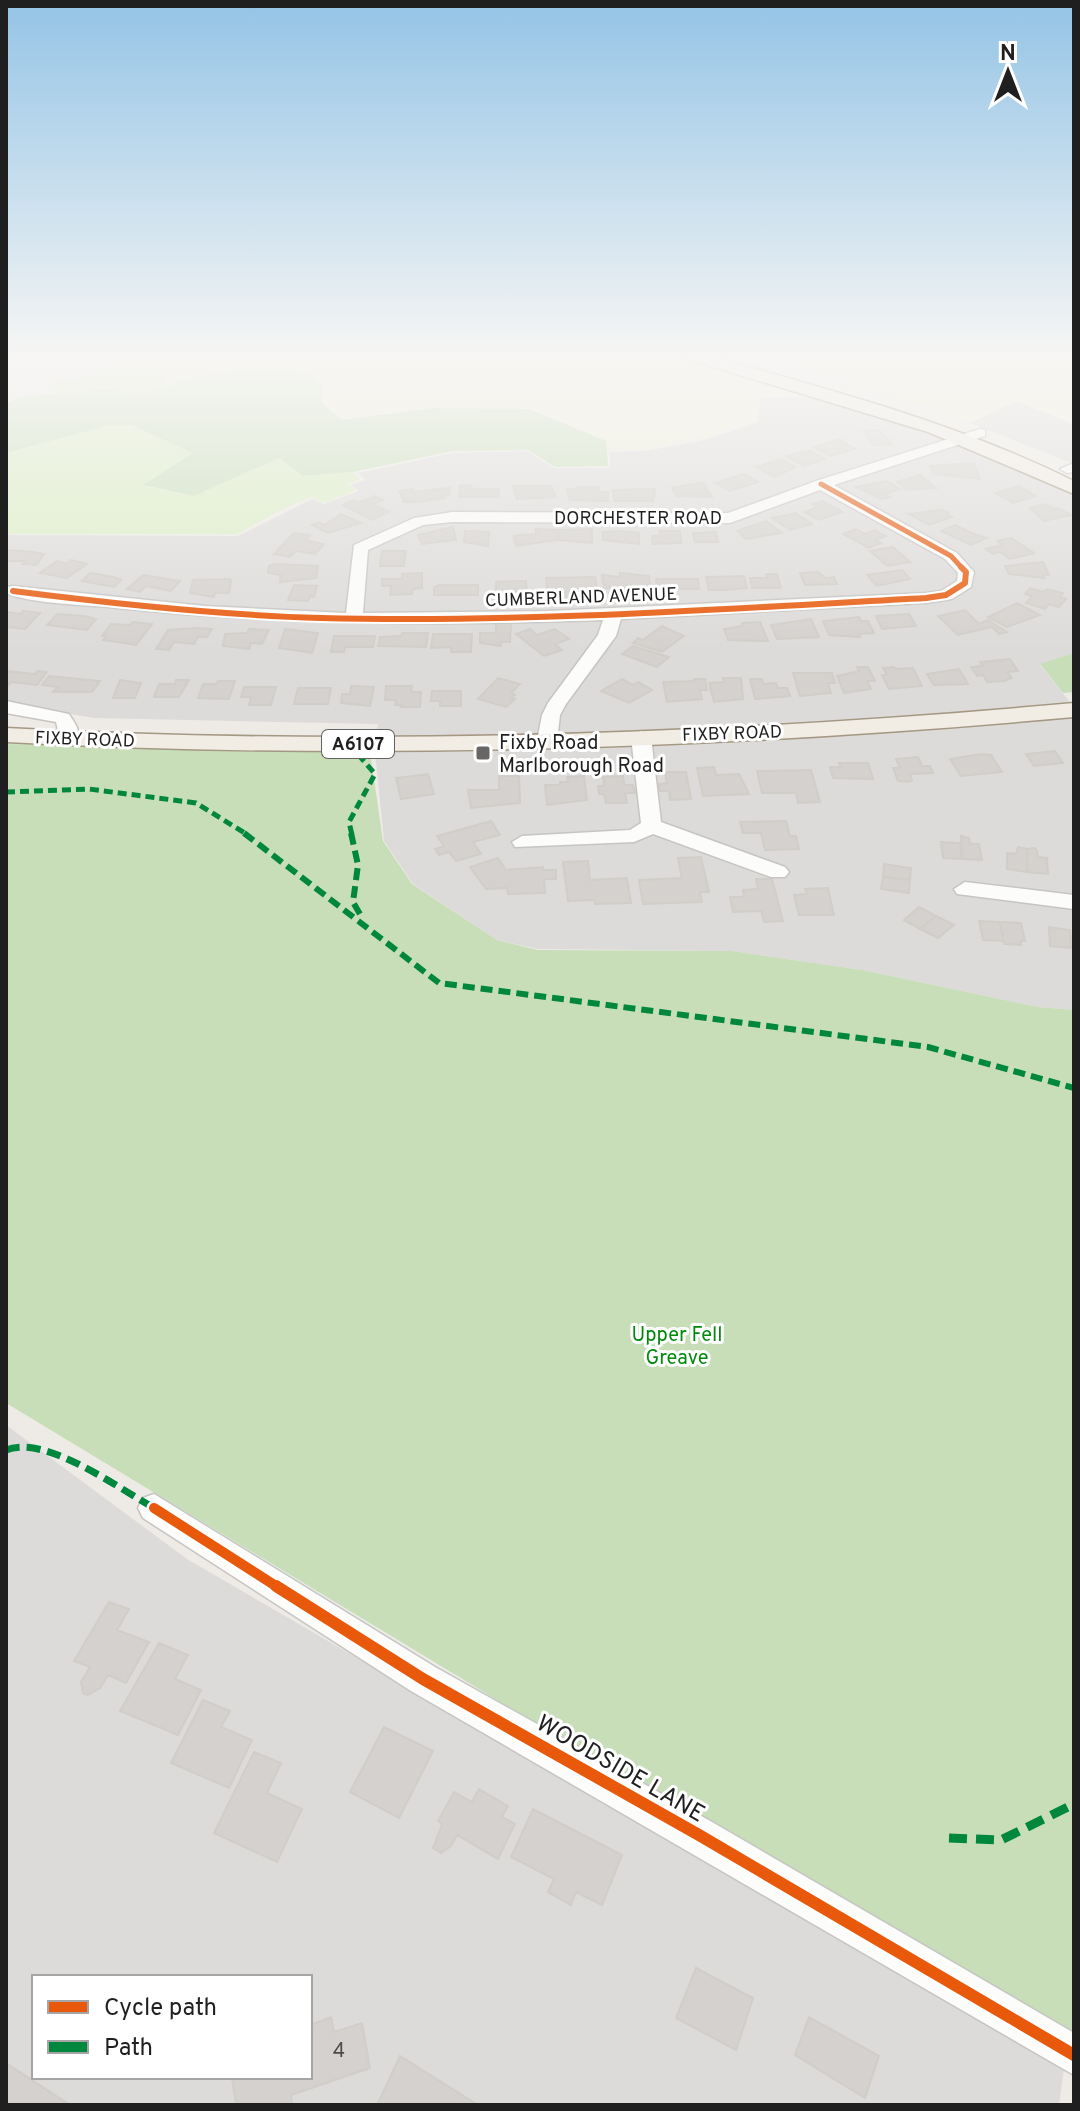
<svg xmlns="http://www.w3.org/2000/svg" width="1080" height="2111" font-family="Overpass,sans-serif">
	<rect width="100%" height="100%" fill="#eeebe7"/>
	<!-- residential -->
	<g fill="#dddbd9" fill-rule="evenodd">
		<polygon points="808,397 904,422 1007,458 1074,495 1074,653 1040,665 1074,707 1074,1010 1038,1007 862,970 732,951 538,949 497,940 413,884 384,841 374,742 378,724 94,718 6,703 6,535 238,536 312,499 324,504 359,491 351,485 365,480 358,473 452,453 527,451 554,468 610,468 610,452 646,451 709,439 758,422 761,398"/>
		<polygon points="1016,401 1074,424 1074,464 970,423"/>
		<path d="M6,1425L187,1559L1064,2068L1059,2105H6ZM34,1977H310V2077H34Z"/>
	</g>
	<!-- farmland -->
	<g fill="#efeed9">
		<polygon points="158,355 667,355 806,396 758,397 755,421 706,437 644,450 607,450 606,441 434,408 342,420 321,402 322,385 316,378 252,367 167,385"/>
		<polygon points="776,355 1074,355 1074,424 1016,401 970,423"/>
	</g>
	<!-- grass -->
	<g fill="#daeec3">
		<polygon points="109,355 158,355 167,385 144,394 107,390 53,394 55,381 93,375 93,371 109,369"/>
		<polygon points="110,425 131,425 194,453 145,486 194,496 279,458 303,476 353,472 360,480 348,484 356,490 324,503 312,497 283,509 237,534 6,534 6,453"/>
	</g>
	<!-- forest -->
	<g fill="#c7deb9">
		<path d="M252,367C278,368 304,364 323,385L321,402L342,420L434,408L529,409L606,441L608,466L555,467L528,450L453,451L353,472L303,476L279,458L194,496L143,485L193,453L131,425H110L6,453V403L24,396L107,390L144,394L182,380Z"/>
		<polygon points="1074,653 1074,692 1063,693 1040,664"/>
		<polygon points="6,744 370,752 383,841 412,884 497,940 538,950 732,951 862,970 1038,1007 1074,1010 1074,2053 1031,2023 6,1403"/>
	</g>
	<!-- building -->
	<g fill="#d4d1ce" stroke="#d1cdc8" stroke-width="2">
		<polygon points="864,430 879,430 892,444 873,445"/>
		<polygon points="839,439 855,449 830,456 814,447"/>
		<polygon points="809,451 825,459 804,466 785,456"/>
		<polygon points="781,459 795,467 775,477 756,467"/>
		<polygon points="974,463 980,479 934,474 930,466"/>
		<polygon points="744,474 758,482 730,491 715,483"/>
		<polygon points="920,475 936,488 907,490 897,482"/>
		<polygon points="887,481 900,489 885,494 890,497 881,499 856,487"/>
		<polygon points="703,482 712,497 677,496 672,488"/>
		<polygon points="470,485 473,489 499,489 498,497 459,497 460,486"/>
		<polygon points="513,486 551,486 556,497 517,499"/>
		<polygon points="1019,486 1036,496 1013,503 995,493"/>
		<polygon points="577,487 599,487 599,492 608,492 608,501 570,500 567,489 577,489"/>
		<polygon points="450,488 449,495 442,496 444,498 418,502 404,502 399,491 413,489 414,492"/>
		<polygon points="655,489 653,501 614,501 613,490"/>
		<polygon points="375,496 383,500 373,504 389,512 372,520 343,505 353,500 359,503"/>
		<polygon points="823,501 842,512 819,520 804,512 818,507 813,504"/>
		<polygon points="1046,504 1054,509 1058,508 1071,515 1044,521 1030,508"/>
		<polygon points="940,510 949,512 947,514 952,517 929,525 909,514"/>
		<polygon points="796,513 812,524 790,530 772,518"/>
		<polygon points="341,514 361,523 328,533 312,525 319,522 325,525"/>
		<polygon points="766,521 782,533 746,539 737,531"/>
		<polygon points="955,525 974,534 987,538 971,545 941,531"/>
		<polygon points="453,527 456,540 422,544 418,535"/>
		<polygon points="536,529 558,530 558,540 516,546 514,536 536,534"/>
		<polygon points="592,529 592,543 558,540 558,530"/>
		<polygon points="856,529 865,534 875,530 886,536 875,540 881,543 869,548 843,534"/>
		<polygon points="465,531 489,532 488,546 464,542"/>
		<polygon points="623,531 639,533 639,544 603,540 603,532"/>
		<polygon points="659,531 680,531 681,543 653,544 652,536 660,536"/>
		<polygon points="716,532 718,542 695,542 693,533"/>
		<polygon points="294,533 310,535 305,540 324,544 315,554 296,551 290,557 274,554"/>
		<polygon points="1011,538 1034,553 1010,559 1000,552 993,554 986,549 1002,545 997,541"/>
		<polygon points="893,547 910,562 887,566 870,551"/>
		<polygon points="7,550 33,552 44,554 36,565 23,564 26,561 6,561"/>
		<polygon points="382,551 406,551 404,566 380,566"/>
		<polygon points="71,560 87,564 67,578 40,573 57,561 66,564"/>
		<polygon points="1043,562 1049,575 1043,575 1045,578 1009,574 1005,566"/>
		<polygon points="275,564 318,566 316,578 280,582 281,575 268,573 269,566"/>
		<polygon points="902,570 910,579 877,586 867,575"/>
		<polygon points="818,572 826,578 834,577 837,584 805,585 800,573"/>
		<polygon points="90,573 114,577 121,580 114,587 82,581"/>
		<polygon points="422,573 422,588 413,589 412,594 390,595 391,586 382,586 382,579 402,579 402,574"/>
		<polygon points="620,573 649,576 651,591 636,592 635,588 604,588 602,575 620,577"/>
		<polygon points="766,574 777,574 781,588 752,588 750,578 767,578"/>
		<polygon points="143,575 180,581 171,591 146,586 140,592 127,589"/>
		<polygon points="744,576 747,588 725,590 709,590 706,577"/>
		<polygon points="595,577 598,594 548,598 546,578"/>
		<polygon points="656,579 698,579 699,589 657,589"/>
		<polygon points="193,580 230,579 231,580 229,593 215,593 214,597 190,593"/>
		<polygon points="526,581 527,592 496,592 496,582"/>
		<polygon points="294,585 317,586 314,597 310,596 308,601 288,600"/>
		<polygon points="440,585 478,585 478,595 434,595 434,587"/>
		<polygon points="1030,588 1043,592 1047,589 1063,593 1060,597 1066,599 1059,607 1049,604 1045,609 1026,603 1032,596 1025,594"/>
		<polygon points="1017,603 1040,615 1007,627 988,617"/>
		<polygon points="965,610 979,624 988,620 1007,632 999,634 992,627 958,635 938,616"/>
		<polygon points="23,611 40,613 25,629 6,627 6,612 21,614"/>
		<polygon points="57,614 85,616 96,619 87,630 47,625"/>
		<polygon points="909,614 916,626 882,629 876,616"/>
		<polygon points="859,617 861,621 868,621 874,633 858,634 860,637 829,635 823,621"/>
		<polygon points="811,619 819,637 777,639 771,625"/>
		<polygon points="133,622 152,624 136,645 103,640 106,636 102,636 111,624 130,625"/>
		<polygon points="760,622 768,641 728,640 724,629 743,626 742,623"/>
		<polygon points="496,623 511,623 510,642 501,642 501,646 480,643 480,633 496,633"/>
		<polygon points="662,626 684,636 662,652 633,643 638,638 643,640"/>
		<polygon points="197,628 212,629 207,637 198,637 194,644 174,642 169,650 156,649 168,630"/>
		<polygon points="249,629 269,630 262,644 251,643 249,649 223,646 225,634 247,633"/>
		<polygon points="285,629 318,633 312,653 279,648"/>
		<polygon points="530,629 537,635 555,629 569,639 555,644 562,650 544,656 516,634"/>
		<polygon points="402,633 428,633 426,647 378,646 380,637 401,636"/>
		<polygon points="433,634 472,634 471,652 451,652 451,647 431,648"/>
		<polygon points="334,636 375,636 373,647 345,647 344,652 331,652"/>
		<polygon points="633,646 669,657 657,667 622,654"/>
		<polygon points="1010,659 1018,671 1007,672 1012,678 1004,681 987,682 983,675 977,676 971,667 983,666 980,662"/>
		<polygon points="857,667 868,667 875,681 867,681 871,689 844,693 837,676 859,671"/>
		<polygon points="894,667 895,669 913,668 922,686 889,689 882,675 887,675 883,668"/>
		<polygon points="959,669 968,684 934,685 927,674"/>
		<polygon points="6,671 35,674 38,671 47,672 37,685 11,682 6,687"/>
		<polygon points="793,673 832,673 835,683 828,683 831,693 800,696"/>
		<polygon points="49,676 100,681 92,692 53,692 58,687 42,685"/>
		<polygon points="498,678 520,684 511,693 515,695 511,698 515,699 506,707 478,699"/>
		<polygon points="723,678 741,678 743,699 714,702 709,683 724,682"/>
		<polygon points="622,679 633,685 638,682 652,690 629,703 601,691"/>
		<polygon points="694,679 705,679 707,690 700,690 702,699 667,702 663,682 695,681"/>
		<polygon points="750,679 762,679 763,684 776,683 778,688 787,688 790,696 755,699"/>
		<polygon points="120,680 141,683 135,698 113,698"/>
		<polygon points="176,680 189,680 179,697 154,697 159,684 175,684"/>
		<polygon points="218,681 235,681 229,699 198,698 203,684 216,684"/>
		<polygon points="351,686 374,687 370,706 341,703 342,694 350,694"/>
		<polygon points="386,686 412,686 411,692 421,692 420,707 401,707 402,705 395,705 396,700 385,700"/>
		<polygon points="244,687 276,687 271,705 249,705 251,697 241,697"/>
		<polygon points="298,688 331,688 328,704 294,704"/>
		<polygon points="432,691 461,691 461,706 440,706 440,701 431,701"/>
		<polygon points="1055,751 1063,763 1034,766 1026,754"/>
		<polygon points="981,754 991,755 1002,772 961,776 950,759"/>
		<polygon points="918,757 922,766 930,766 933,773 910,774 912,780 909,782 898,781 893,768 900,768 896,759"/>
		<polygon points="839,763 868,763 873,779 833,778 830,767 841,767"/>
		<polygon points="714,767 716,775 739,774 749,794 703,796 697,768"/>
		<polygon points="811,770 820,802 798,803 796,793 762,793 757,771"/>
		<polygon points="665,772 686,772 691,799 670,800 669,791 660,791 659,784 667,783"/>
		<polygon points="428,774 434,794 401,799 396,778"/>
		<polygon points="499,776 519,776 520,803 471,808 468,790 499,790"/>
		<polygon points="584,776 587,800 547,805 545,785 560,785 560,782 568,782 567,777"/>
		<polygon points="623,776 624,785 633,785 635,793 625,793 627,803 606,803 604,794 599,794 598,786 604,786 603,777"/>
		<polygon points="491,821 500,835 473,842 481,854 456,861 449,852 439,855 435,849 444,846 437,836"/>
		<polygon points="786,821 790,836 796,836 799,849 765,850 761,833 743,833 740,822"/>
		<polygon points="961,836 969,838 970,844 979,844 982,860 962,859"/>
		<polygon points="941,842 960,843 962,859 943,858"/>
		<polygon points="1018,847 1027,849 1027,872 1007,869 1007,853 1016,854"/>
		<polygon points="1034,848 1037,850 1038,857 1047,858 1048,874 1027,872 1027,849"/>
		<polygon points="701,857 709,892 700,892 702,902 643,904 639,880 682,878 678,858"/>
		<polygon points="498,858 506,870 543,867 543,870 556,870 556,879 544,879 545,893 508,894 507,888 486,889 470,867"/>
		<polygon points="588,861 590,880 627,878 631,903 595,904 594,900 568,901 563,862"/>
		<polygon points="884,864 911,868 910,880 883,877"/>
		<polygon points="883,877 910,880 909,893 881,889"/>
		<polygon points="756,879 772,879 783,921 764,922 761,911 733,912 730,897 744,897 743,890 758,889"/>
		<polygon points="828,888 834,915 799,915 794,895 807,894 805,889"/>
		<polygon points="919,907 936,916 920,929 904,920"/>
		<polygon points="936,916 954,925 938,938 920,929"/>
		<polygon points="979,921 1000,922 1004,941 983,940"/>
		<polygon points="1000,922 1021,923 1025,941 1021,941 1021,945 1004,944"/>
		<polygon points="1049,927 1070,930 1071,948 1050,946"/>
		<polygon points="109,1602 129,1609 117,1630 149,1642 126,1683 108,1675 100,1688 88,1695 83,1693 81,1682 90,1667 74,1661"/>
		<polygon points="159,1643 188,1655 175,1679 201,1690 178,1735 120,1711"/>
		<polygon points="203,1700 230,1711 221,1727 252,1740 229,1788 171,1763"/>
		<polygon points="384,1727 433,1751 399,1818 350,1792"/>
		<polygon points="254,1752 281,1763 267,1793 302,1809 277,1862 214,1833"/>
		<polygon points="479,1789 508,1806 502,1817 515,1824 498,1859 457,1835 451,1846 441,1853 433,1848 442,1824 438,1821 454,1792 472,1802"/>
		<polygon points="533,1809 622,1855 602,1905 576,1892 571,1905 548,1892 554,1879 511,1857"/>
		<polygon points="696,1968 753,1998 736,2050 676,2018"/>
		<polygon points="331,2017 334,2032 362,2023 370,2068 291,2095 292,2105 236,2105 232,2077 310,2077 310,2025"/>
		<polygon points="809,2017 879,2056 865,2098 795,2055"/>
		<polygon points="400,2056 478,2105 377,2105"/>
		<polygon points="6,2063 70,2105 6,2105"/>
	</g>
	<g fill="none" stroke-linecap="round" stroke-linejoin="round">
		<defs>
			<g id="minor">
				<path d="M980,429L985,430V436L834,485L957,553L974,572L971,587L952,599L926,603L621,619L616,636L566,704L560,715L557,741L547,747L537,741L542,715L548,703L598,635L603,620C438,626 273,625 108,607C83,605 27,603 6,593L7,587L13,586L205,606L346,613L354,545L414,518L452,512L728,513L816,481ZM820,490L945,559L958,573L957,581L941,591L926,593L548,611L363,613L368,550L423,525L452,522L730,523Z"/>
				<polygon points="1074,463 1074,472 1067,473 1060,469"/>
				<path d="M6,701L69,714C75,724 83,732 75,743H61L56,722L6,713Z"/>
				<polygon points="641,731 651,737 661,822 785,867 789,872 785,877 771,877 653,834 634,842 515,847 512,842 522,836 630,830 641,823 631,737"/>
				<polygon points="965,882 1074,895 1074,909 957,894 954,889"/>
				<polygon points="154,1494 435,1667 712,1822 1074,2033 1074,2075 411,1691 143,1518 138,1508 143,1498"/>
			</g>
			<g id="major">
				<path d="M681,355H706C831,390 957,423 1074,481V494L928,432L683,358Z"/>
				<path d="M1074,703V717C720,749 361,761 6,742V728C361,747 720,735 1074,703Z"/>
			</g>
		</defs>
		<!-- minor casing -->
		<use href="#minor" stroke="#c6c5c3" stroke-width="3"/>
		<!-- major casing -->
		<use href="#major" stroke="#a49883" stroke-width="3"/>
		<!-- minor -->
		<use href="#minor" fill="#fcfcfb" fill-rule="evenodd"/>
		<!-- major -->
		<use href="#major" fill="#f1ece4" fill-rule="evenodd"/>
		<!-- quiet-far3 -->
		<g stroke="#00873e" stroke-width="5" stroke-dasharray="9 5" stroke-linecap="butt">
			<polyline points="349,744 375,774 349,822 352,835"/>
			<polyline points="6,792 89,789 196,803 248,835"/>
		</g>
		<!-- quiet-far2 -->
		<g stroke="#00873e" stroke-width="6" stroke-dasharray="12 6" stroke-linecap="butt">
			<polyline points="244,833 439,983 928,1047 1074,1088"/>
			<polyline points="351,833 358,865 353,902 361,916"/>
		</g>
		<!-- quiet-far1 -->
		<path stroke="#00873e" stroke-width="7" stroke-dasharray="14 7" stroke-linecap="butt" d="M6,1450C45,1434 118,1488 154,1508"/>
		<!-- quiet -->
		<polyline stroke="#00873e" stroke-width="9" stroke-dasharray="18 9" stroke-linecap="butt" points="949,1838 1001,1840 1074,1804"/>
		<defs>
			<polyline id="cycleway-far3" points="821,484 951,556 963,569"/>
			<path id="cycleway-far2" d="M13,591C115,604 218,615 321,618C523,623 725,609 926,598L946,595L965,583L966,572L961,567"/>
			<polyline id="cycleway-far1" points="154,1508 279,1588"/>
			<polyline id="cycleway" points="276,1586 423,1679 699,1835 1074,2055"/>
		</defs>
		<!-- cycleway-far3 casing -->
		<use href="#cycleway-far3" stroke="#fff" stroke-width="8"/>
		<!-- cycleway-far2 casing -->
		<use href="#cycleway-far2" stroke="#fff" stroke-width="10"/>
		<!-- cycleway-far1 casing -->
		<use href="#cycleway-far1" stroke="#fff" stroke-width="15"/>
		<!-- cycleway casing -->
		<use href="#cycleway" stroke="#fff" stroke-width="17"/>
		<!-- cycleway-far3 -->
		<use href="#cycleway-far3" stroke="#e8590c" stroke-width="5"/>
		<!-- cycleway-far2 -->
		<use href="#cycleway-far2" stroke="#e8590c" stroke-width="6"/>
		<!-- cycleway-far1 -->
		<use href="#cycleway-far1" stroke="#e8590c" stroke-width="10"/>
		<!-- cycleway -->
		<use href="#cycleway" stroke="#e8590c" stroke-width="12"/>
	</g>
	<!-- sky -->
	<linearGradient id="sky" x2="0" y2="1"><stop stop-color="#94c4e6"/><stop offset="0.55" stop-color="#f7f6f4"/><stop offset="1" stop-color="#f7f6f4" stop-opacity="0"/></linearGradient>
	<rect width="1080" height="650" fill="url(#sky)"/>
	<!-- markers -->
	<rect fill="#676665" stroke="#fff" stroke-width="3" x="475" y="745" width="16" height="16" rx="4"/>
	<g text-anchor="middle" stroke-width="6" stroke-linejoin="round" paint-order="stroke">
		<!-- far-street labels -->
		<g font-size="18" fill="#1f1f1f" stroke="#fff">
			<text x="638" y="524">DORCHESTER ROAD</text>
			<text transform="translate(581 597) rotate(-2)" y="6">CUMBERLAND AVENUE</text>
			<text transform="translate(732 733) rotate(-2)" y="6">FIXBY ROAD</text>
			<text transform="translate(85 739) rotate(2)" y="6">FIXBY ROAD</text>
		</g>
		<!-- shield labels -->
		<rect fill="#fff" stroke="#626262" stroke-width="2" x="322" y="730" width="72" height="28" rx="6"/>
		<g font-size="18" font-weight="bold" fill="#1f1f1f">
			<text x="358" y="750">A6107</text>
		</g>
		<!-- poi labels -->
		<g font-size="20" fill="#1f1f1f" stroke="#fff" text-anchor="start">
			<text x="499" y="749">Fixby Road<tspan x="499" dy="23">Marlborough Road</tspan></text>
		</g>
		<!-- park labels -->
		<g font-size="20" fill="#00890b" stroke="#fff">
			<text x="677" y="1341">Upper Fell<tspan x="677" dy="23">Greave</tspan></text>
		</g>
		<!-- near-number labels -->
		<g font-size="20" fill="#4d4c4c">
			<text x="339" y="2057">4</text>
		</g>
		<!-- near-street labels -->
		<g font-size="24" fill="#1f1f1f" stroke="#fff">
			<text transform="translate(621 1768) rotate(30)" y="8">WOODSIDE LANE</text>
		</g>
	</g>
	<!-- border -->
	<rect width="1080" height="2111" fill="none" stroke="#1f1f1f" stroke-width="16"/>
	<!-- legend -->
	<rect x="32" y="1975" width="280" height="104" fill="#ffffff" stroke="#a5a5a5" stroke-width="2"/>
	<rect x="48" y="2001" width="40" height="12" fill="#e8590c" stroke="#a5a5a5" stroke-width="2"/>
	<text x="104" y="2015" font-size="24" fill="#1f1f1f">Cycle path</text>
	<rect x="48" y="2041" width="40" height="12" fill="#00873e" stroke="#a5a5a5" stroke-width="2"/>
	<text x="104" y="2055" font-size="24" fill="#1f1f1f">Path</text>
	<!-- north arrow -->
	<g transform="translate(1008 72)" stroke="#ffffff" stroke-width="6" paint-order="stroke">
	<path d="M0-6L14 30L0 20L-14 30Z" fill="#1f1f1f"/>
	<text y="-12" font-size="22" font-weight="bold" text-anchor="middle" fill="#1f1f1f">N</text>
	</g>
</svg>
